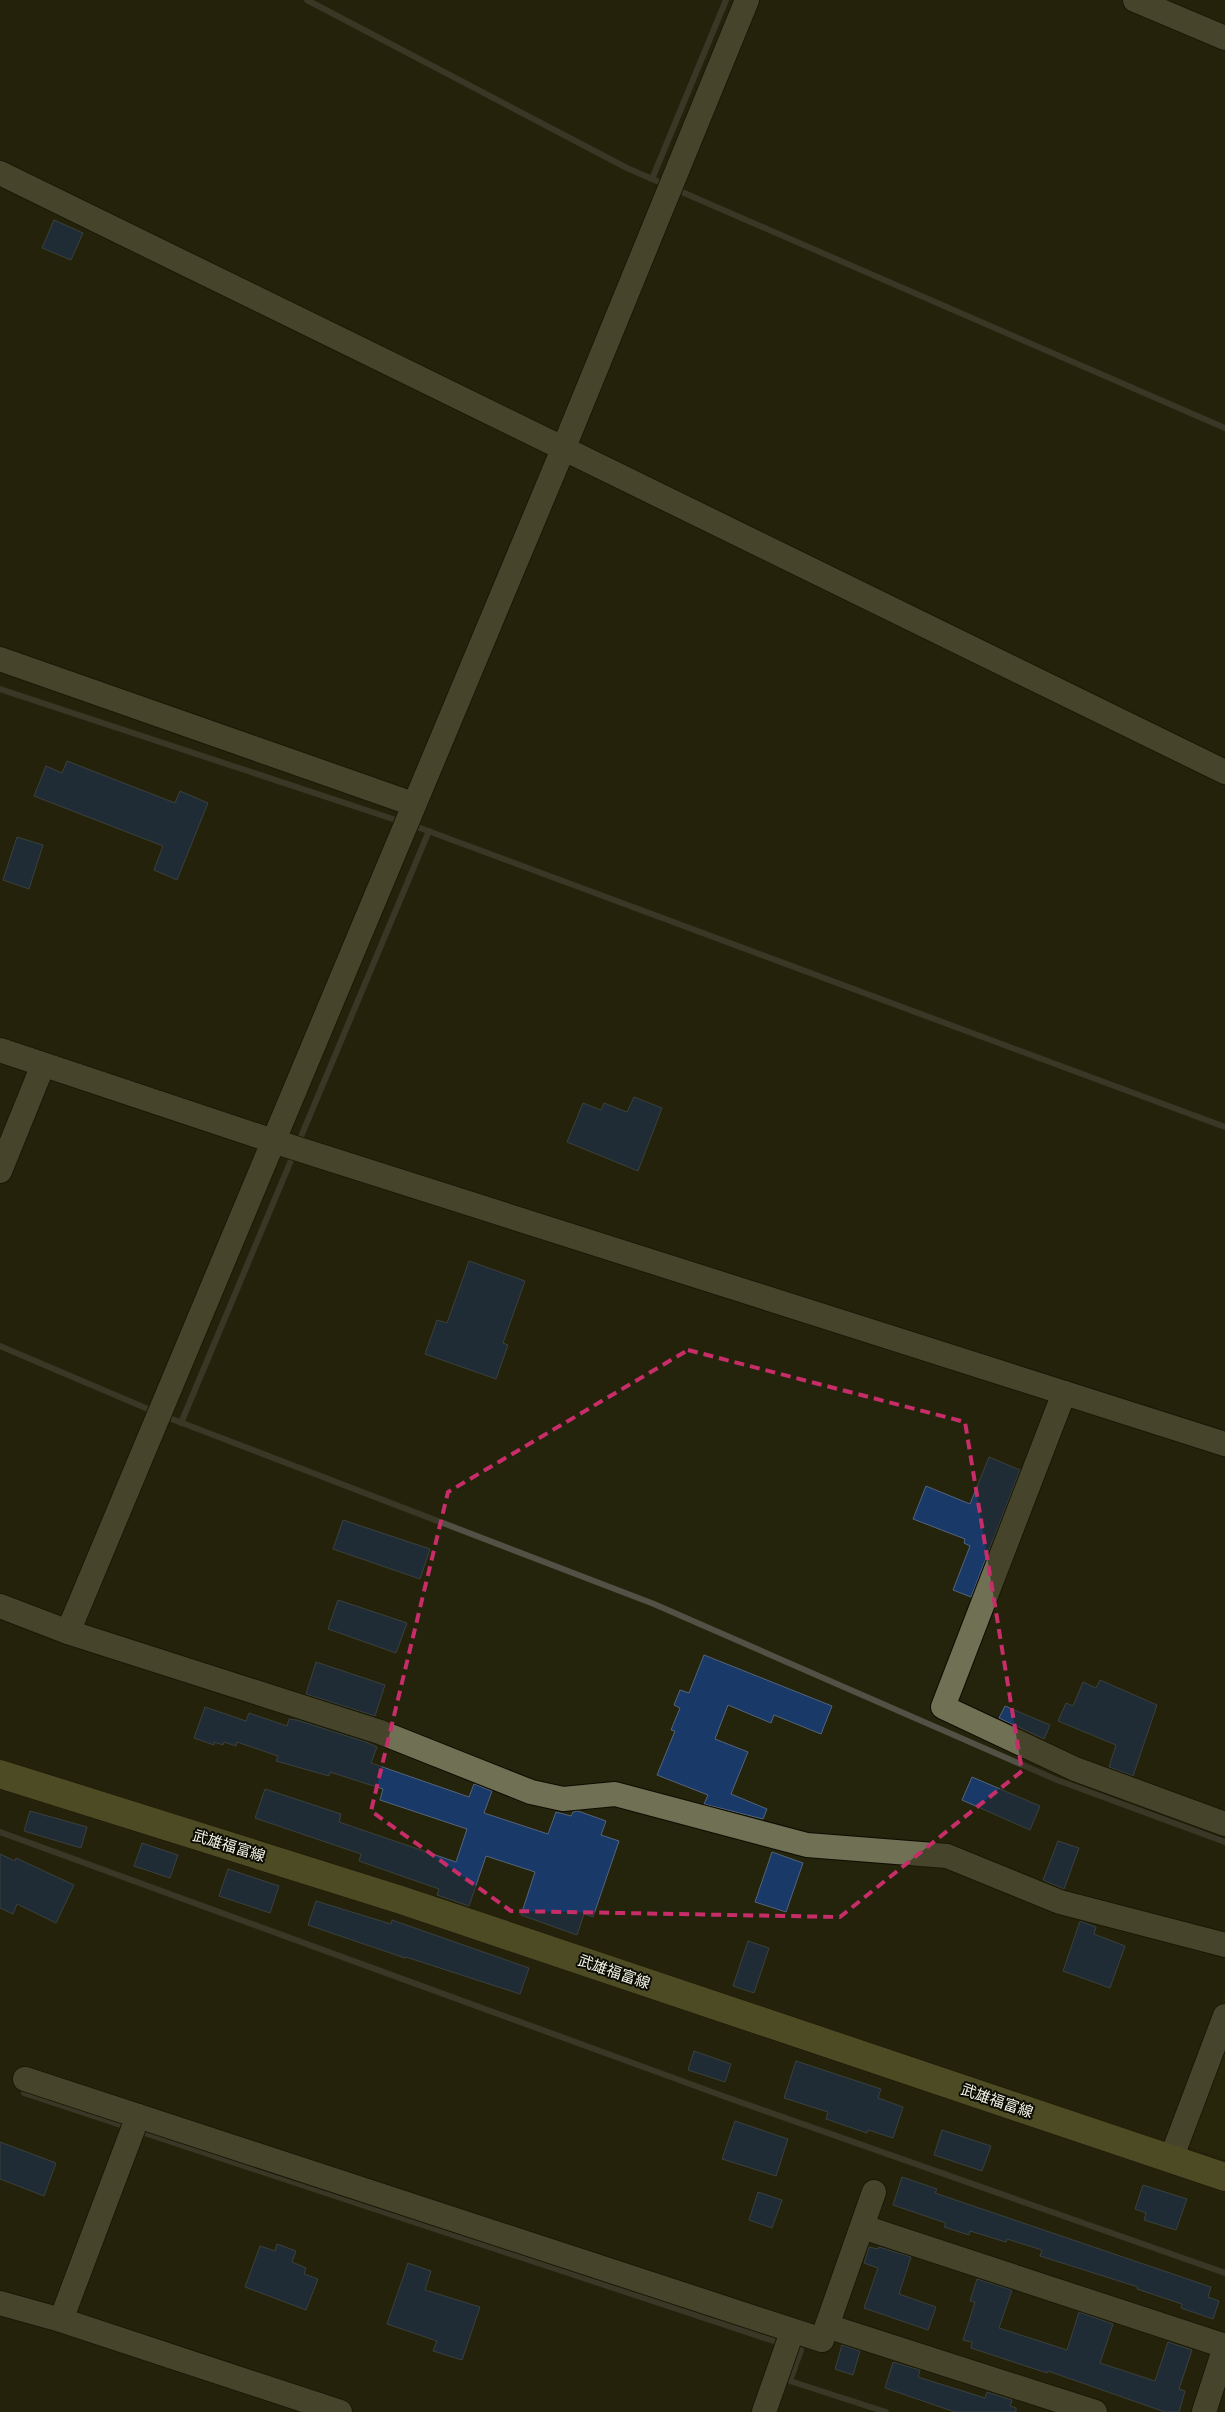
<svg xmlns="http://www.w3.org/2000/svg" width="1225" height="2412" font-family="'Noto Sans','Noto Sans JP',sans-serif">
	<rect width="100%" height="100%" fill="#24230b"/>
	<!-- built -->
	<polygon fill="#2d2c0b" points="1225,1994 1225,2159 1167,2139"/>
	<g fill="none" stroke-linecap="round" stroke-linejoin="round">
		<!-- stream -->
		<g stroke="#525145" stroke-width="6">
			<polyline points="307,0 627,168 666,185"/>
			<polyline points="652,179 726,0"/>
			<polyline points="675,189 1225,428"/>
			<polyline points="0,689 402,822"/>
			<polyline points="412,825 1225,1127"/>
			<polyline points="0,1346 155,1412"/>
			<polyline points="164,1416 654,1604 1057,1780 1225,1842"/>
			<polyline points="181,1423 429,831"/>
			<polyline points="0,1832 723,2096 1225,2273"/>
			<polyline points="24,2093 783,2344"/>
			<polyline points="792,2347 801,2350 790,2381 886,2412"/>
		</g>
	</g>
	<!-- building -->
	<g fill="#193969" stroke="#55647a">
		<polygon points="54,220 83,233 71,260 42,248"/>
		<polygon points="67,761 175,803 180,791 208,803 177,880 154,870 163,846 34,796 46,766 62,773"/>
		<polygon points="17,837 43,845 29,889 3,880"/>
		<polygon points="634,1097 662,1108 638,1171 567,1142 583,1103 601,1110 604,1103 627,1112"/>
		<polygon points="469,1261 525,1281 503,1343 508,1345 496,1379 425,1354 437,1320 447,1323"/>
		<polygon points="989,1457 1020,1470 971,1597 953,1590 970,1546 964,1543 965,1539 913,1519 926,1486 970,1504"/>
		<polygon points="343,1520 430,1549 420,1579 333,1549"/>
		<polygon points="338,1600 407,1623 396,1653 328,1629"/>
		<polygon points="704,1655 832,1706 821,1734 774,1715 771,1723 728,1705 715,1739 748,1752 731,1794 767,1809 763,1819 704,1804 708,1795 657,1775 675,1731 671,1730 680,1708 674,1705 680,1690 689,1693"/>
		<polygon points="316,1662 385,1685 375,1716 306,1694"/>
		<polygon points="1100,1680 1157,1705 1133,1776 1109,1767 1116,1745 1058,1721 1066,1703 1073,1706 1083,1682 1096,1688"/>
		<polygon points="1005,1706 1050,1725 1044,1739 999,1718"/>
		<polygon points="205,1707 246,1721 249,1713 287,1726 289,1719 297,1720 366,1742 377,1747 371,1763 469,1797 474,1784 492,1791 484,1813 548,1834 556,1812 571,1816 573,1812 578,1811 606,1821 601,1835 619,1841 593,1917 584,1914 577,1935 521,1915 535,1872 486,1856 469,1906 437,1895 439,1889 359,1861 361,1854 255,1818 265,1789 341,1814 339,1822 456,1862 467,1829 380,1800 383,1789 330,1772 329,1776 276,1761 278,1756 237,1742 236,1746 224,1742 223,1745 214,1742 214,1745 194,1738"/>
		<polygon points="972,1777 1040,1806 1030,1830 962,1800"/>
		<polygon points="30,1811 87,1827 81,1848 24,1831"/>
		<polygon points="1058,1841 1079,1848 1064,1889 1043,1880"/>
		<polygon points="142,1843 178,1855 170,1878 134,1866"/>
		<polygon points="772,1852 803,1863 786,1912 755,1902"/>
		<polygon points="0,1854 15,1861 16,1858 74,1885 56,1923 17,1904 13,1914 0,1908"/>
		<polygon points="228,1869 279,1886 270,1913 219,1896"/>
		<polygon points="316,1901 391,1924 392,1920 529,1968 520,1994 406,1957 405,1958 308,1925"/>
		<polygon points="1080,1921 1096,1927 1094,1934 1125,1946 1110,1988 1063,1971"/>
		<polygon points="748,1941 769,1948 754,1993 733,1986"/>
		<polygon points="694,2051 731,2064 725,2082 688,2070"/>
		<polygon points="796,2061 881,2089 878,2098 903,2107 893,2138 868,2130 867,2133 826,2119 828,2112 784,2098"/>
		<polygon points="735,2121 788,2139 776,2176 722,2159"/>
		<polygon points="942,2130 991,2146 982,2171 934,2155"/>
		<polygon points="0,2142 56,2163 44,2196 0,2179"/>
		<polygon points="902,2177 937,2189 935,2193 1211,2287 1208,2297 1219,2301 1213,2319 1181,2308 1182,2304 1137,2289 1138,2287 1040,2256 1042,2250 1007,2239 1006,2242 970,2231 969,2235 944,2227 946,2223 893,2205"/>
		<polygon points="1143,2185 1187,2199 1176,2230 1144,2220 1146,2213 1135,2209"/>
		<polygon points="758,2192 782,2200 772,2228 749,2220"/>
		<polygon points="277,2244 296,2251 292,2262 306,2268 304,2274 318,2279 306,2310 245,2287 260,2246 275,2251"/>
		<polygon points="869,2247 878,2249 879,2247 911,2257 899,2294 936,2307 928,2330 864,2308 878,2268 864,2263"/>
		<polygon points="408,2263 431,2271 425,2290 480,2307 462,2360 433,2351 437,2341 387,2324"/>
		<polygon points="977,2279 1012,2290 999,2328 1067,2350 1079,2312 1113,2324 1100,2363 1155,2381 1168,2342 1192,2350 1179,2389 1185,2391 1179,2412 1165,2412 1048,2371 1047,2373 971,2348 972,2342 963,2340 975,2302 970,2301"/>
		<polygon points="842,2345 860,2351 853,2375 835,2369"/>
		<polygon points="893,2362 920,2370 918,2377 985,2398 987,2392 1012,2400 1010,2406 1016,2408 1016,2412 955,2412 885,2388"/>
	</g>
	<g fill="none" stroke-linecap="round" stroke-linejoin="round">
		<defs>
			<g id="minor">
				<polyline points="1135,0 1225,38"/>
				<polyline points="0,173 1225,772"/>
				<polyline points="0,659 413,804"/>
				<polyline points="0,1050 273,1141 1225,1444"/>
				<polyline points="0,1171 43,1065"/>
				<polyline points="1064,1393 943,1707 1075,1769 1225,1824"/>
				<polyline points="0,1606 68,1632 380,1732 531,1792 563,1799 615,1794 807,1845 947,1856 1060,1902 1225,1945"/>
				<polyline points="68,1632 564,447 747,0"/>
				<polyline points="25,2079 822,2340 874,2192"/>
				<polyline points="1171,2159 1225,2016"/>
				<polyline points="863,2227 1225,2346"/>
				<polyline points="0,2303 61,2320 340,2412"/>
				<polyline points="61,2320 138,2116"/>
				<polyline points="827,2326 1095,2412"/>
				<polyline points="764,2412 792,2332"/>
				<polyline points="1204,2412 1225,2347"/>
			</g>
			<polyline id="major" points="0,1774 401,1900 1225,2177"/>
		</defs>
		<!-- minor casing -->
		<use href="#minor" stroke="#0e0c00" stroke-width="26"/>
		<!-- major casing -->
		<use href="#major" stroke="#0e0c00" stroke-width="29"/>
		<!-- minor -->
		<use href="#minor" stroke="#707055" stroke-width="24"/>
		<!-- major -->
		<use href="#major" stroke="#7e7c44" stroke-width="28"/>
	</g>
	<!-- marked area -->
	<path d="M0 0H1225V2412H0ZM688,1350L965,1422L1022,1771L840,1917L511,1911L371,1811L448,1492Z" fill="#24230b" fill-opacity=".55" fill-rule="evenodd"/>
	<path fill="none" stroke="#c72e69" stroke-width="4" stroke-dasharray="10 6" stroke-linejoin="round" d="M688,1350L965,1422L1022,1771L840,1917L511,1911L371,1811L448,1492Z"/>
	<g text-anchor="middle" stroke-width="4" stroke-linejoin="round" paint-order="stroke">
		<!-- street labels -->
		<g font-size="15" fill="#f4f5e6" stroke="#0c0c04">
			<text transform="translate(229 1846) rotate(17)" y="5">武雄福富線</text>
			<text transform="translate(614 1972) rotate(19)" y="5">武雄福富線</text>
			<text transform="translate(997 2101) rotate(19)" y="5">武雄福富線</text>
		</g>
	</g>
</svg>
